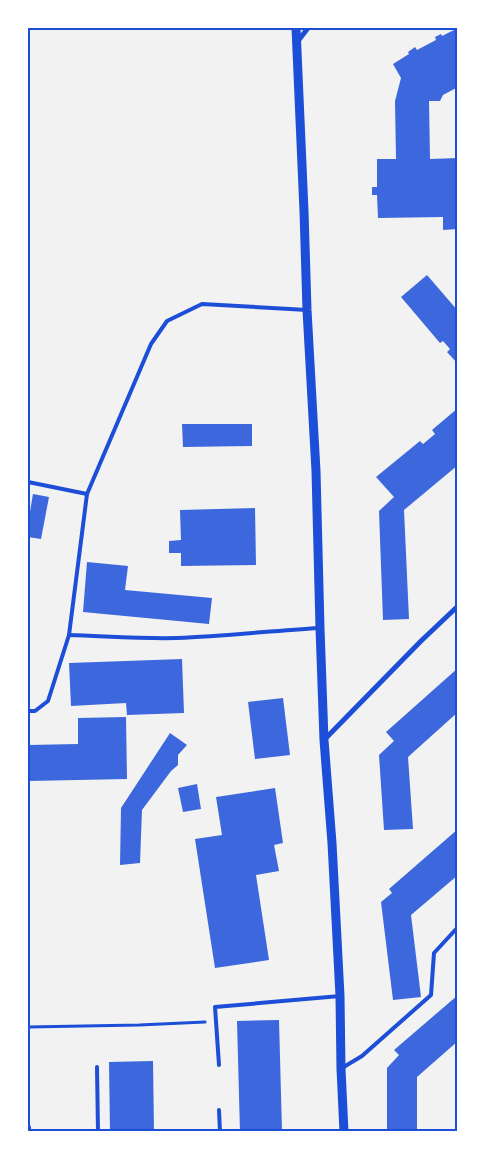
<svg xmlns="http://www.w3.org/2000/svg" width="485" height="1159" font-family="Helvetica,sans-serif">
	<rect width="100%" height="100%" fill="#f2f2f2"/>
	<!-- building -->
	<g fill="#3d67dc">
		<polygon points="458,28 458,87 443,95 440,101 429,101 430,159 458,158 458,229 443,230 443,217 378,218 377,195 372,195 372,187 377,187 377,159 396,159 395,101 401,78 393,64 409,54 408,52 415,47 417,50 436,40 435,37 441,34 442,36"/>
		<polygon points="427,275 458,311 458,364 447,352 450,349 443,341 440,343 401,297"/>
		<polygon points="458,408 458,465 404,510 409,619 383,620 379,511 394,497 376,477 420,441 423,444 435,434 432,430"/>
		<polygon points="182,424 252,424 252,446 183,447"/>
		<polygon points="33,494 49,497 41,539 28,537 28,523"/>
		<polygon points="255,508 256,565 181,566 181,553 169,553 169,541 181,540 180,510"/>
		<polygon points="87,562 128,566 125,590 212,598 209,624 83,612"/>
		<polygon points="182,659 184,713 127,715 126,703 71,706 69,663"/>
		<polygon points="458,668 458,712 408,757 413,829 384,830 379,755 394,741 386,732"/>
		<polygon points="283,698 290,755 255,759 248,702"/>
		<polygon points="126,717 127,779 28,781 28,745 78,744 78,718"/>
		<polygon points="170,733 187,745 178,755 178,765 171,771 142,810 140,863 120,865 121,808"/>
		<polygon points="197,784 201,809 183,812 178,788"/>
		<polygon points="275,788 283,843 274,845 279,871 256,875 269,960 215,968 195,839 222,835 216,797"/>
		<polygon points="458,829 458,875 411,915 421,997 393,1000 381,902 392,893 389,889"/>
		<polygon points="458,995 458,1041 417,1077 417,1132 387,1132 387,1068 399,1055 394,1050"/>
		<polygon points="279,1020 282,1132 240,1132 237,1021"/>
		<polygon points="153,1061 154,1132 110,1132 109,1062"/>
	</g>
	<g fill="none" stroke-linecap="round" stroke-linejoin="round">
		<!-- path -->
		<polyline stroke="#1d4ed8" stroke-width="3" points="28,1027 139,1025 205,1022"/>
		<!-- service -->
		<g stroke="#1d4ed8" stroke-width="4">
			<polyline points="28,482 87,494 151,344 167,321 202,304 307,310"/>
			<path d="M69,635C105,636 141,639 177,638C224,636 271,631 319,628"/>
			<polyline points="28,711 35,711 48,701 69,635 87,494"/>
			<polyline points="219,1065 215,1007 340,996"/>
			<polyline points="97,1067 98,1132"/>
			<polyline points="342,1068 362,1056 431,995 434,953 458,927"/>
			<polyline points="219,1110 220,1132"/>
			<polyline points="28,1127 29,1127 29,1132"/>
		</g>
		<!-- minor -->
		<g stroke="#1d4ed8" stroke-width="5">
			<polyline points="298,41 308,28"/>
			<polyline points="324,740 421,641 458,606"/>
		</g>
		<!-- tertiary -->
		<polyline stroke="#1d4ed8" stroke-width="9" points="296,28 304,211 307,310 316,471 320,628 324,740 332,843 340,996 341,1069 344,1132"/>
	</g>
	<!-- border -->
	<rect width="485" height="1159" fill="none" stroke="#ffffff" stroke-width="58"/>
	<rect x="29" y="29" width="427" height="1101" fill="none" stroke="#1d4ed8" stroke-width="2"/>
</svg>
